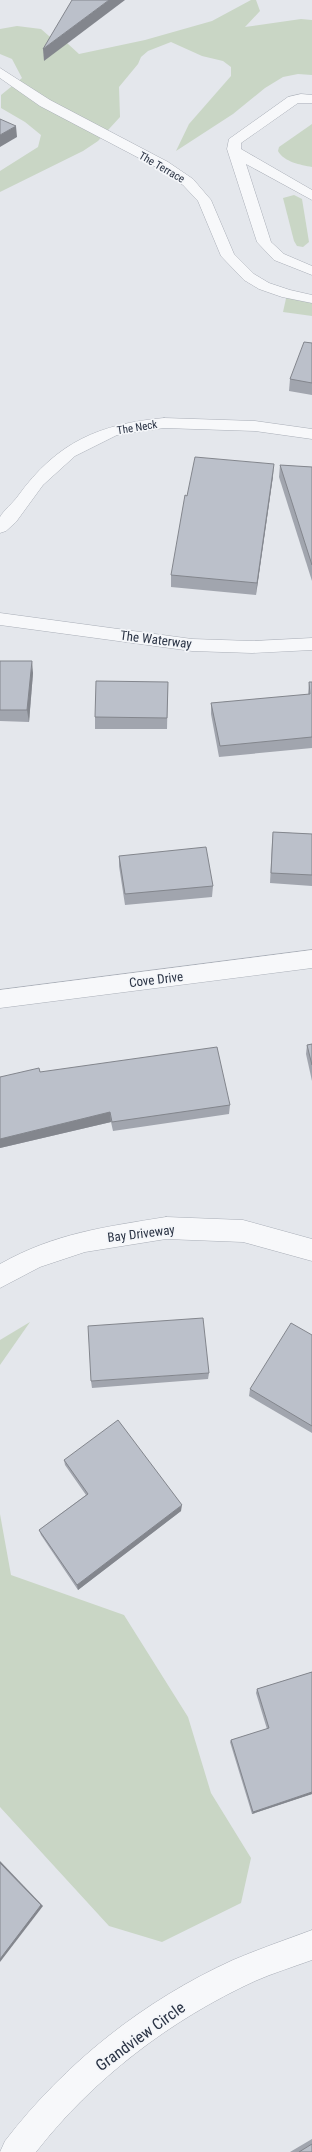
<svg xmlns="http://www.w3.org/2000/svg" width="312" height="2152" font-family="'Roboto Condensed',sans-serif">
	<rect width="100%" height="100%" fill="#e4e7ec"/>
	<!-- green -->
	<g fill="#c9d6c5">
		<polygon points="251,0 256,0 260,11 245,27 301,19 312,20 312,75 298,74 283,77 265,88 233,114 176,151 189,124 231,76 231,67 223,61 202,56 171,42 148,51 141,57 138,64 119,87 120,117 98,141 83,151 0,192 0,171 38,147 41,135 25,122 1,108 1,95 22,78 12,59 0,54 0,29 17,26 41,29 49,36 67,43 79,54 145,40 212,21"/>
		<path d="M312,124V167C301,165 284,162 278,151L279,147Z"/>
		<polygon points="294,195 302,199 309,242 303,247 297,246 294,241 283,198"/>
		<polygon points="287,294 312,299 312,316 283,312"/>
		<polygon points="30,1322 0,1365 0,1340"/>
		<polygon points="0,1514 11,1575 124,1615 188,1717 211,1793 251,1858 241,1903 162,1942 109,1926 0,1807"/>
	</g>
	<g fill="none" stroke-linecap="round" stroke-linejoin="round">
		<defs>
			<polygon id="lane" points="301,94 312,95 312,103 298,103 241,143 241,149 312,190 312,200 246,164 271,242 284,254 312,266 312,275 274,260 257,242 227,149 229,139 288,97"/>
			<g id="street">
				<polygon points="0,68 50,100 168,162 193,179 211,200 234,254 254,274 269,283 290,290 312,295 312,303 282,297 259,289 244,280 221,256 198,201 183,185 158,168 40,106 0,78"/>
				<path d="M164,418L255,421L312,429V439L255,431L164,428L117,435L75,456L43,485L16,522L6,531L0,533C0,529 0,521 0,517C4,510 13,503 18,496C57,442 99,424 164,418Z"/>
				<polygon points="0,613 192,639 252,641 312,638 312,650 252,653 192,651 0,625"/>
				<polygon points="312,950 312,968 0,1008 0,990"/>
				<path d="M166,1217L243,1220L312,1239V1261L243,1242L166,1239L85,1252L40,1267L0,1288V1264C55,1233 105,1227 166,1217Z"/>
				<path d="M312,1930V1960C293,1967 273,1973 255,1981C170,2020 93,2079 36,2152H0L5,2141C65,2063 143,2001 233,1960C259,1949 285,1940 312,1930Z"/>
			</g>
		</defs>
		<!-- lane casing -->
		<use href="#lane" stroke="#a9aeb7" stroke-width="1"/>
		<!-- street casing -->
		<use href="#street" stroke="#a9aeb7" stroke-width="1"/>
		<!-- lane -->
		<use href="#lane" fill="#f7f8fa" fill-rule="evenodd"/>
		<!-- street -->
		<use href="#street" fill="#f7f8fa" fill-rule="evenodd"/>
	</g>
	<!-- wall -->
	<g fill="#a1a5ae">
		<polygon points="312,343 312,395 289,391 290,379"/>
		<polygon points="280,465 312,467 312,581 279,477"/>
		<polygon points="273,476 256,595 171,587 171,575"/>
		<polygon points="0,661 33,673 29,722 0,721"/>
		<polygon points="168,682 167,729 95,729 95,717"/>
		<polygon points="309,682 312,682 312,748 219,757 211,714 211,703 308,695"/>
		<polygon points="273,832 312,834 312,886 270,883 272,843"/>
		<polygon points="119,856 213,886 212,897 125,905 119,866"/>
		<polygon points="312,1044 312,1081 306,1054 307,1045"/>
		<polygon points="40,1072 230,1105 229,1114 113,1131 111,1122 0,1148 0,1077"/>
		<polygon points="312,1335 312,1433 249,1396 250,1389"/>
		<polygon points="209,1373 208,1379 92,1388 91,1381"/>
		<polygon points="64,1460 181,1511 78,1590 41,1535 39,1530 86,1495 65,1465"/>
		<polygon points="312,1672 312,1794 252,1814 230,1742 231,1740 267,1729 256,1693 257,1689"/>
		<polygon points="312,2139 312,2152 290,2152"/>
	</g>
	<!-- shaded-wall -->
	<g fill="#83868d">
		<polygon points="109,0 125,0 44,61 43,49"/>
		<polygon points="16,126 17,137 0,147 0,135"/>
		<polygon points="274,464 273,476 256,595 257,583"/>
		<polygon points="32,661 33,673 29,722 27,710"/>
		<polygon points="110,1112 111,1122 0,1148 0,1139"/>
		<polygon points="182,1505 181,1511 78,1590 77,1585"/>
		<polygon points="312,1792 312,1794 252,1814 253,1812"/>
		<polygon points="0,1861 43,1906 0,1962"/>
	</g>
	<!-- building -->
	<g fill="#bbc0ca" stroke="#83868d">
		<polygon points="72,0 109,0 43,49"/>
		<polygon points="0,119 16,126 0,135"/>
		<polygon points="304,342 312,343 312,383 290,379"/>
		<polygon points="195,457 274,464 257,583 171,575 185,495 187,496"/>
		<polygon points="280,465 312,467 312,565"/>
		<polygon points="0,661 32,661 27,710 0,710"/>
		<polygon points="96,681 168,682 167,718 95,717"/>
		<polygon points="309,682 312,682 312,737 220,746 211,703 310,694"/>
		<polygon points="273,832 312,834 312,875 271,873"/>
		<polygon points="206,847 213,886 125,894 119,856"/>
		<polygon points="312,1044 312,1065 307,1045"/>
		<polygon points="217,1047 230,1105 112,1122 110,1112 0,1139 0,1077 39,1068 40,1072"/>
		<polygon points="203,1318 209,1373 91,1381 88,1326"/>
		<polygon points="291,1323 312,1335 312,1426 250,1389"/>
		<polygon points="118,1420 182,1505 77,1585 39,1530 88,1494 64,1460"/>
		<polygon points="312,1672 312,1792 253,1812 231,1740 269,1728 257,1689"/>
		<polygon points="0,1863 41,1905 0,1959"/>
		<polygon points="312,2144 312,2152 299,2152"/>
	</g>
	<g text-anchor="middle" stroke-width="3.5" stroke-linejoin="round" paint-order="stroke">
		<!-- far-street labels -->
		<g font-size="11" fill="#2b3445" stroke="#f4f6f9">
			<text transform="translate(162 167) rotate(30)" y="4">The Terrace</text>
			<text transform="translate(137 427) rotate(-9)" y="4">The Neck</text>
		</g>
		<!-- street labels -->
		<g font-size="13" fill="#2b3445" stroke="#f4f6f9">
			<text transform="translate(156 639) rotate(7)" y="5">The Waterway</text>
			<text transform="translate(156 979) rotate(-7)" y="5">Cove Drive</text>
			<text transform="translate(141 1233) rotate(-7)" y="5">Bay Driveway</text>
		</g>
		<!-- near-street labels -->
		<g font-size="16" fill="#2b3445" stroke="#f4f6f9">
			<text transform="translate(140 2036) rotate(-36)" y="6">Grandview Circle</text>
		</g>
	</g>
</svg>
